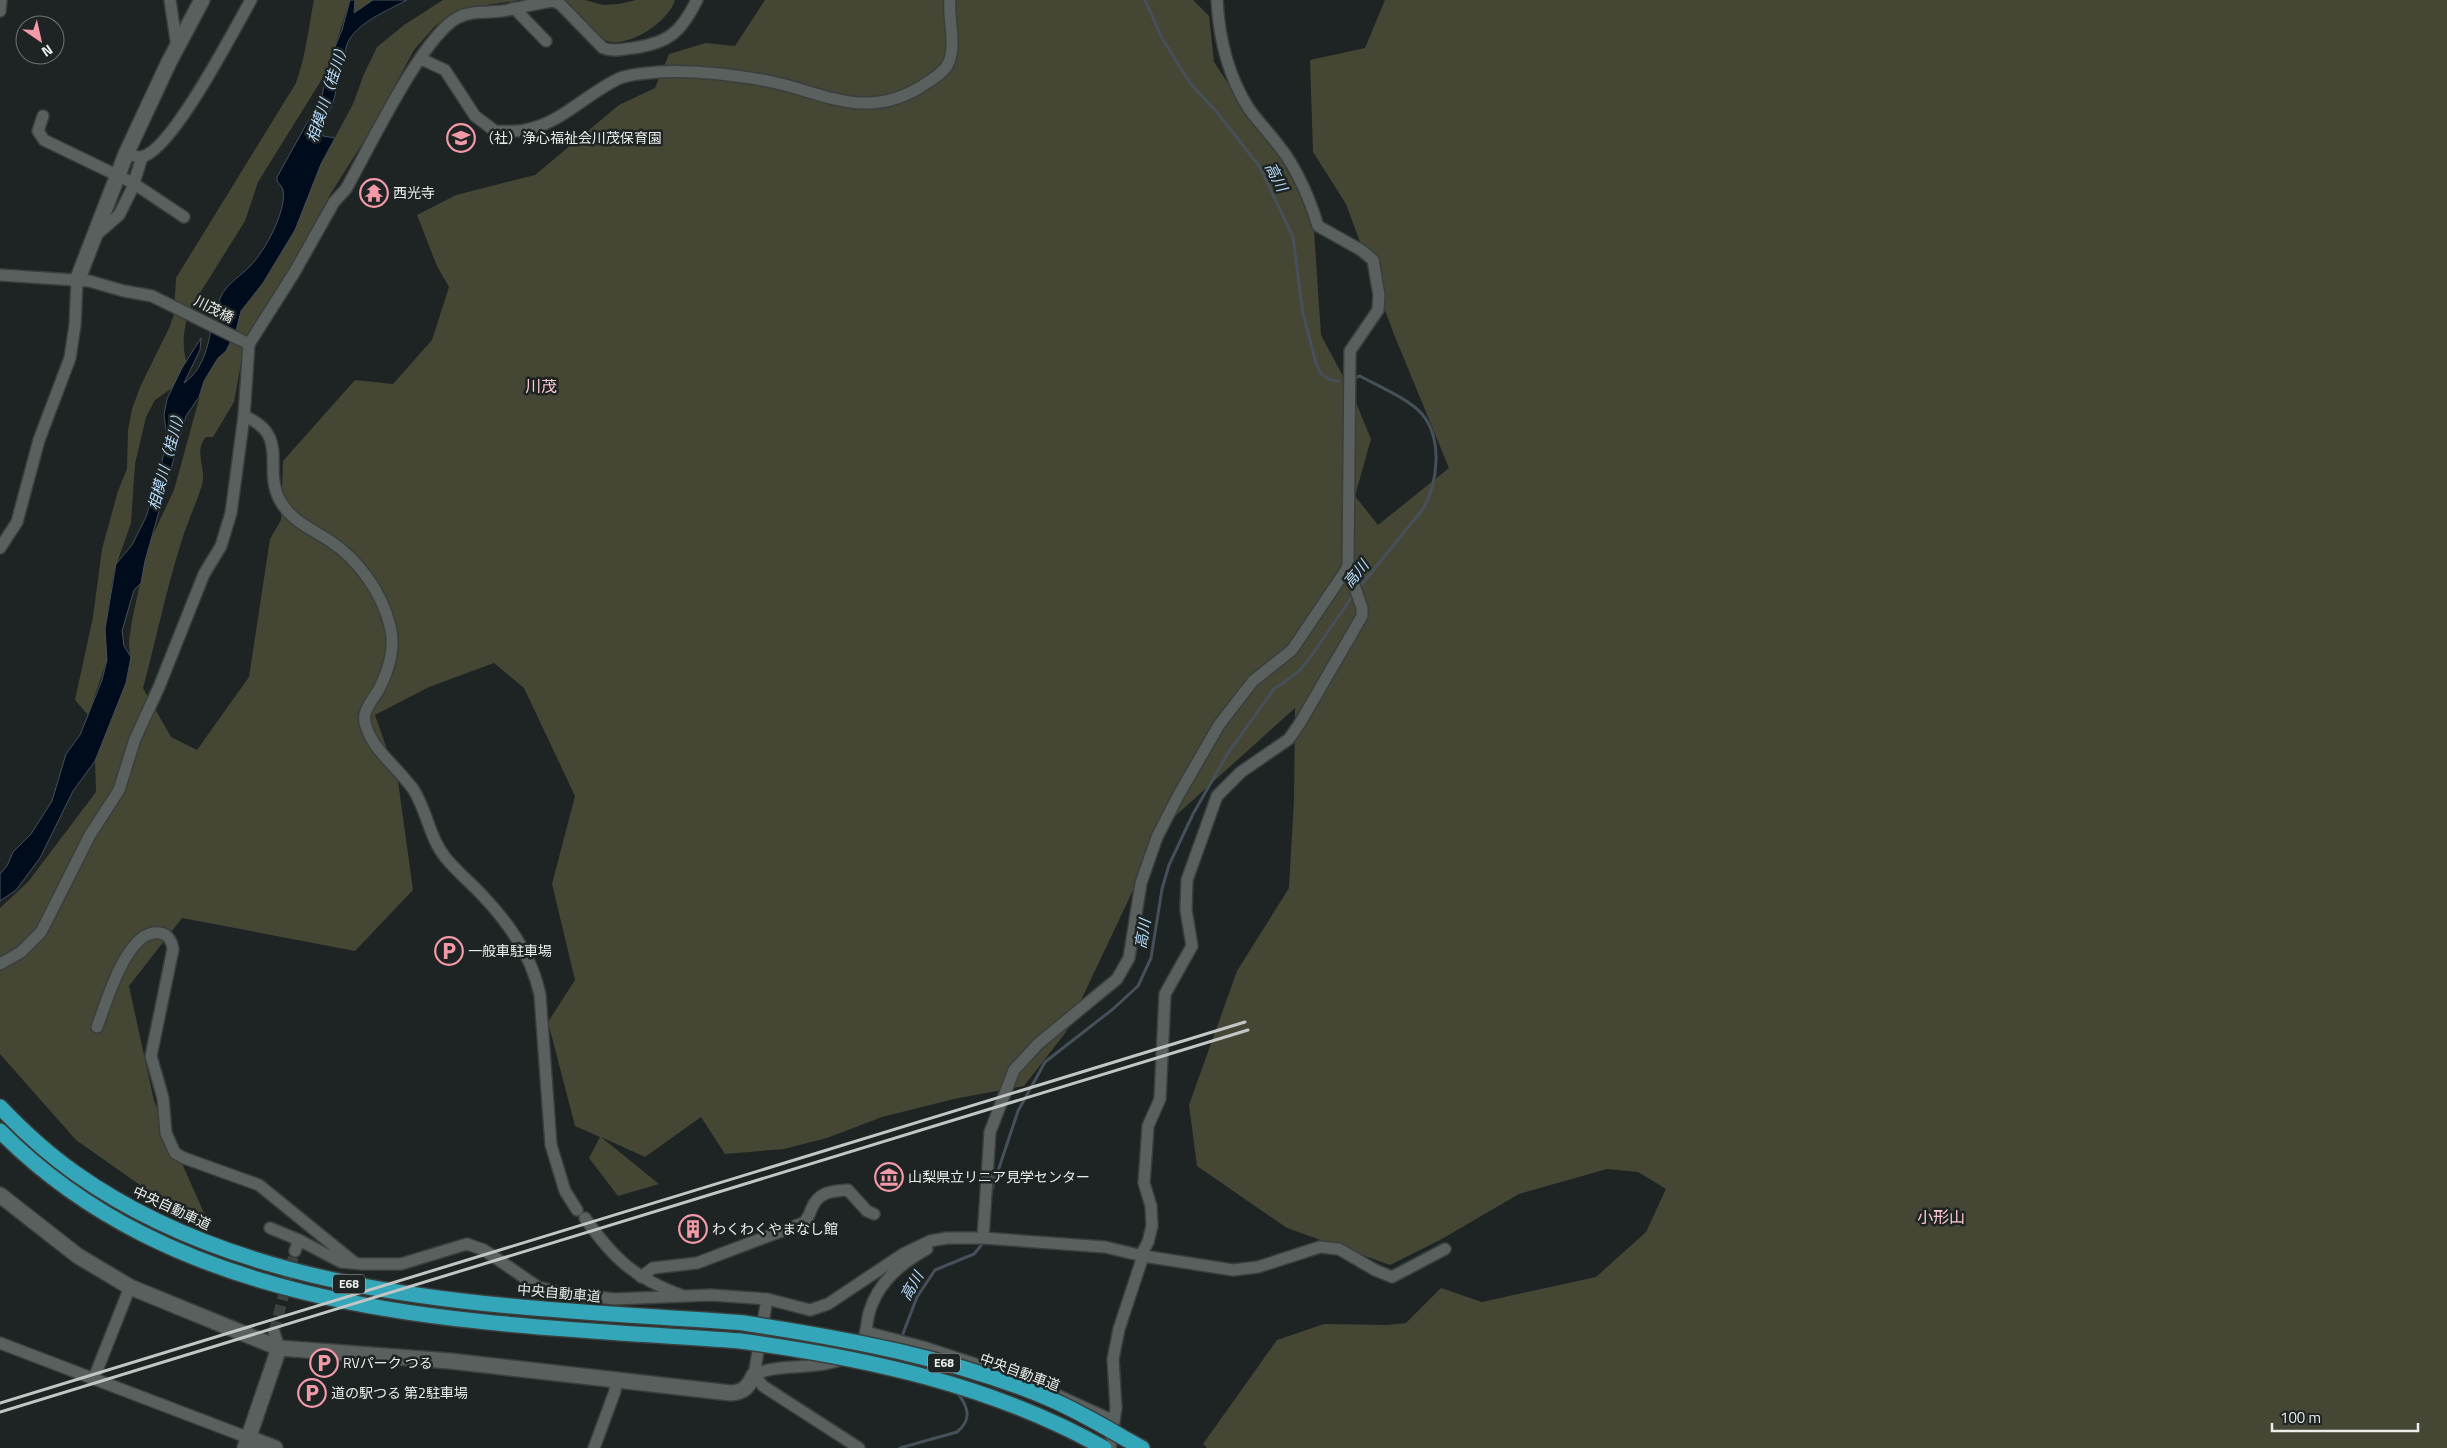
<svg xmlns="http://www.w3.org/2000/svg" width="2447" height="1448" font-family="'Titillium Web','Noto Sans JP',sans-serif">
	<rect width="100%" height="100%" fill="#1e2423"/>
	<!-- green -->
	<g fill="#454634">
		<path d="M314,0H350L327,71L258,182L245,221L190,309C184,325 181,347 187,363L172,388L155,400L146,417L135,464L131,523L114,571L105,629L107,660L88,715L75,700L93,617L102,549L118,491L127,469L128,430L132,409L141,385L170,326L174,314L176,278L296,83C306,56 308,29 314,0Z"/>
		<polygon points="355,0 373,0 354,13"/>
		<path d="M443,0H521L480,6L455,13L435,26L414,50L371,130L331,193L287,276L246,336L234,402L213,437H206C193,452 207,468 202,485C196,504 187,523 181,543C166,590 156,640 143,688L171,737L197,750L249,677L270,539L281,520L283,461L355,380L393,384L432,340L449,287L437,266L417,215L456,195L535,175L619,105L655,88L669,54L706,43L735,46L765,0H1193L1209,16L1214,62L1249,115L1311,186L1321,335L1352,393L1371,439L1355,496L1378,525L1449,468L1393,332L1346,204L1313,152L1310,60L1365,48L1385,0H2447V1448H1207L1203,1444L1277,1340L1324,1324L1387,1325L1406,1323L1441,1288L1482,1302L1596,1277L1646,1232L1666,1189L1638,1172L1607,1169L1519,1194L1440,1240L1390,1265L1287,1228L1197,1166L1189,1105L1237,971L1289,888L1294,799L1295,708L1163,827L1066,1032L1024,1086L954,1099L882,1117L827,1138L784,1149L725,1154L701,1117L645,1157L601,1137L659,1184L618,1196L589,1158L600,1137L575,1126L548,1022L575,980L552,884L575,796L524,688L494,663L429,687L375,715L398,781L413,890L355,951L182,918L129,986L154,1101L205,1215L191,1221L76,1140L0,1054V908L28,882L96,792L95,761L126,683L130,662L129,641L132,620L145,561L151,539L174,490L204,381L218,357L226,351L236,331L241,311L263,283L295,230L321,164L353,104L364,74L377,47L404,25Z"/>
		<path d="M564,0H585L603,5L619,4L636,0H675C669,22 624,52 603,39C588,30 576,12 564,0Z"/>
	</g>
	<!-- water -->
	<path fill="#000c1c" stroke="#46505a" d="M350,0H355L354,13L373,0H407C387,11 357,22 347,44L333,103L324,122L323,136L335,138L321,164L295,230L263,283L241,311L236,331L226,351L218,358L204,381L199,397L186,416L145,561L141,583L134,590L122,631L124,646L131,657L126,683L95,761L73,791L40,858L16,890L0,901V874L7,866L13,852L31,834L52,801L66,754L80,735L102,680L107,660L105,629L116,564L132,545L146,517L158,479L167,439L164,415L167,399L182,368L201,338L200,350L184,383C202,370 207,350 211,330C212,325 218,322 219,317C221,311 218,305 220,298C227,283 240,277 251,265C265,251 287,210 283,190C282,186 279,184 277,181V177L322,96L330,59L342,30Z"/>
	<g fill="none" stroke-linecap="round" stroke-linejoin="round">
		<!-- stream -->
		<g stroke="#46505a" stroke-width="3">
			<polyline points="1145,0 1162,38 1190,83 1215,110 1260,167 1293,237 1303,314 1316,363 1321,374 1331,380 1339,381"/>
			<path d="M1357,377L1360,376C1378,386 1409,399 1422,414C1443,439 1438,483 1423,509L1358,589"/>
			<polyline points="991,1192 1018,1111 1045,1062 1113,1009 1138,986 1151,958 1162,889 1169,865 1193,814 1228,753 1274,689 1298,672 1309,659 1354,594"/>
			<polyline points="901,1339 917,1297 935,1270 974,1254 984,1242"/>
			<polyline points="929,1366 940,1374"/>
			<path d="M900,1448L957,1432C973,1419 968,1406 956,1391"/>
		</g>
		<!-- street-tunnel -->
		<polyline stroke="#3d4241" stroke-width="11" stroke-dasharray="11 5.5" stroke-linecap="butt" points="274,1332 295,1251"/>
		<defs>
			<g id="street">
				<polyline points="170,0 177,47"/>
				<polyline points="514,8 546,41"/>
				<polyline points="0,11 1,0"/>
				<path d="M421,59L445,70L475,116L495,131C505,131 516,132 525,130C562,123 586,94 618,79C626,75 639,74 648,73C684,69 726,74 762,80C821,90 863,123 922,86C931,80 943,74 948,64C957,46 948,20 950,0"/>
				<polyline points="43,116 38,131 44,140 133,183 184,217"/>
				<path d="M126,154C131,155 137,157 141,157C171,153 235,28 251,0"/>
				<polyline points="96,235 119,215 132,189 142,157"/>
				<polyline points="0,275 89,281 124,291 152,296 249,344"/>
				<path d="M244,416C295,437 257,473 285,508C296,523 315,531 330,541C359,560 382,593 390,626C396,648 388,672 378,691C373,699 367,706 365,714C364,718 365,725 367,729C375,752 399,769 413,789C427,810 429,837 445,857C456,871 470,882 482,895C509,923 532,956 540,995L551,1145L565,1191L577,1210"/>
				<polyline points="0,548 17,522 39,440 70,358 75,325 77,281"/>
				<path d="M0,964L21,952L41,932L90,835L119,790L135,739L159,687L204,574L221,546L231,513L244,416L249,344L294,273L334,202L346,189C368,150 422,37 457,18C472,10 487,13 502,11C520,8 536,3 554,1L561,5L603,48C613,52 623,49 633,48C669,43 681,32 697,0"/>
				<path d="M97,1027C106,1004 127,927 160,933C168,934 172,942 173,949L151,1056L163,1098L166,1133L175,1153L184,1158L259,1185L355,1263"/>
				<path d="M585,1218C613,1258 634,1278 681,1295"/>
				<polyline points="270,1228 299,1240"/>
				<path d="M983,1238L990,1132L1014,1070L1038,1044L1117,979L1129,958L1141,883L1157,837L1178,796L1219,725L1253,681L1292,650L1348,567L1350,351L1378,310L1379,295L1373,260L1361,250L1318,226C1310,200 1300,176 1285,154C1274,138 1260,124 1249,109C1228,76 1219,38 1217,0"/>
				<polyline points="295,1251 299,1240 341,1262 362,1264 401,1264 467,1244 484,1250 538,1287 558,1292 614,1299 711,1295 767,1299 810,1310 828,1304 903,1254 930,1241 947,1238 983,1238 1105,1247 1143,1256 1233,1270 1258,1267 1320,1247 1339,1249 1375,1270 1392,1277 1445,1249"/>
				<polyline points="1141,1255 1148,1242 1152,1226 1151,1206 1144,1183 1146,1156 1148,1126 1160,1099 1165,994 1192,946 1186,910 1187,880 1217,796 1241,772 1289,739 1300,723 1362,616 1362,608 1348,567"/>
				<path d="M641,1277L653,1268L697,1263L803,1223C808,1219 809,1215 811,1210C818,1192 830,1191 848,1190L867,1211L874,1214"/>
				<polyline points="767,1299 754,1375 763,1386 859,1448"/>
				<polyline points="274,1332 279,1348"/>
				<polyline points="866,1332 923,1347 1024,1380 1114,1421"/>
				<polyline points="0,1343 249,1438"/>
				<path d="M754,1375C782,1360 831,1375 857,1349C867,1340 866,1325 869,1313C877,1284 901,1263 927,1249"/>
				<polyline points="94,1378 130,1287"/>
				<polyline points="594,1448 615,1391 616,1378"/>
				<polyline points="1110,1448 1116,1408 1113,1359 1119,1329 1143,1256"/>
			</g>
			<g id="secondary">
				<polyline points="77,281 126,154 169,62 202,0"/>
				<path d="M0,1195L78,1256L130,1287L279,1348L450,1361L731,1393C744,1392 748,1387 754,1375"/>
				<polyline points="249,1438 275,1448"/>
				<polyline points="245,1448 279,1348"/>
			</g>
			<g id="highway">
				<path d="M0,1107C23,1131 48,1154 75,1173C264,1307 521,1306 744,1323"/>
				<path d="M0,1131C192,1325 487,1322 740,1341"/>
				<polyline points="1131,1442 1142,1448"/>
			</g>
		</defs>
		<!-- street casing -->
		<use href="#street" stroke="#3a3e3d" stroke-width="14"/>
		<!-- secondary casing -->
		<use href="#secondary" stroke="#3a3e3d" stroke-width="18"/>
		<!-- highway casing -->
		<use href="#highway" stroke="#3a3e3d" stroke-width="18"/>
		<!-- street -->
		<use href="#street" stroke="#59605e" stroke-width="11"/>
		<!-- secondary -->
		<use href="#secondary" stroke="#59605e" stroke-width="15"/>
		<!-- highway -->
		<use href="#highway" stroke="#33a6ba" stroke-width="15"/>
		<!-- rail -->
		<g stroke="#c2c6c5" stroke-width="3">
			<polyline points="0,1403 1245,1022"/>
			<polyline points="0,1412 1248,1030"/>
		</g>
		<defs>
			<g id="highway-bridge">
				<path d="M744,1323C848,1339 953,1358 1050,1399C1078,1411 1105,1427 1131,1442"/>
				<path d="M740,1341C866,1358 992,1385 1104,1448"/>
			</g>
		</defs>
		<!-- highway-bridge casing -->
		<use href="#highway-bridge" stroke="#3a3e3d" stroke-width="18" stroke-linecap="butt"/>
		<!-- highway-bridge -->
		<use href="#highway-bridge" stroke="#33a6ba" stroke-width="15"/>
	</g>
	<!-- icons -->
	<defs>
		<symbol id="school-ring" viewBox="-11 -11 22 22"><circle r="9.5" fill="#1e2423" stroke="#f39aa8" stroke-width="1.5"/><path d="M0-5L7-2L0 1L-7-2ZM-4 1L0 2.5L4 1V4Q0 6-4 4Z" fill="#f39aa8"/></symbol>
		<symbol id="temple-ring" viewBox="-11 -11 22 22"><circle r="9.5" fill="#1e2423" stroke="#f39aa8" stroke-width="1.5"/><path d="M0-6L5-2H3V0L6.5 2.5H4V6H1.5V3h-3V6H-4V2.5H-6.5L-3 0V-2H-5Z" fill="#f39aa8"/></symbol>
		<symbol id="parking-ring" viewBox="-11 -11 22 22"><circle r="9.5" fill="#1e2423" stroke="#f39aa8" stroke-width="1.5"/><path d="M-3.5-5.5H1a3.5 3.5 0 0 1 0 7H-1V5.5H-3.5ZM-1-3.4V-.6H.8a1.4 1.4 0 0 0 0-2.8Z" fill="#f39aa8"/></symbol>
		<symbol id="museum-ring" viewBox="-11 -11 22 22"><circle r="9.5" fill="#1e2423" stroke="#f39aa8" stroke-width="1.5"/><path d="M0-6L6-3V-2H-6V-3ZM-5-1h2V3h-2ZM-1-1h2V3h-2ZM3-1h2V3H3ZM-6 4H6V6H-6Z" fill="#f39aa8"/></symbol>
		<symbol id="building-ring" viewBox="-11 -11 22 22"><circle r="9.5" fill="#1e2423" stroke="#f39aa8" stroke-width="1.5"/><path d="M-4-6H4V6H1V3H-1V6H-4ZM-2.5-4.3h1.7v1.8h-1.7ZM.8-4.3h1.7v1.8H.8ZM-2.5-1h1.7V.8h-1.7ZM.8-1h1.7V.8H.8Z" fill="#f39aa8"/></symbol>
	</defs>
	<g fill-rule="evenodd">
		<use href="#school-ring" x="445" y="122" width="32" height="32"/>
		<use href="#temple-ring" x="358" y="177" width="32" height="32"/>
		<use href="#parking-ring" x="433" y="935" width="32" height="32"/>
		<use href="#museum-ring" x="873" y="1161" width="32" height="32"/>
		<use href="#building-ring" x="677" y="1213" width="32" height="32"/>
		<use href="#parking-ring" x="308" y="1347" width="32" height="32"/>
		<use href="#parking-ring" x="296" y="1377" width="32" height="32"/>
	</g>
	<g text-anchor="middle" stroke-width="5" stroke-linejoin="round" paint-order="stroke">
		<!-- shield labels -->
		<g fill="#1e2423" stroke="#adb1b0" stroke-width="1">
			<rect x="333" y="1274.5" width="32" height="19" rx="4"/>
			<rect x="928" y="1353.5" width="32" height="19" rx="4"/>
		</g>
		<g font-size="12" font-weight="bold" fill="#eaedec">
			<text x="349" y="1288">E68</text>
			<text x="944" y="1367">E68</text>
		</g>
		<!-- poi labels -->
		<g font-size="14" fill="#eaedec" stroke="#1e2423" text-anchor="start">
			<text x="480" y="143">（社）浄心福祉会川茂保育園</text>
			<text x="393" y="198">西光寺</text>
			<text x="468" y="956">一般車駐車場</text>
			<text x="908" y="1182">山梨県立リニア見学センター</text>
			<text x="712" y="1234">わくわくやまなし館</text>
			<text x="343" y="1368">RVパーク つる</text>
			<text x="331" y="1398">道の駅つる 第2駐車場</text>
		</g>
		<!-- street labels -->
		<g font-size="14" fill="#eaedec" stroke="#1e2423">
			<text transform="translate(214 309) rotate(27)" y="5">川茂橋</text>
			<text transform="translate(172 1208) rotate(25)" y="5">中央自動車道</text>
			<text transform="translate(559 1293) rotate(5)" y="5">中央自動車道</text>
			<text transform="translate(1020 1372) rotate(20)" y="5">中央自動車道</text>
		</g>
		<!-- water labels -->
		<g font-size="15" font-style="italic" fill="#b6dbfc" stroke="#1e2423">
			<text transform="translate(328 92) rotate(-72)" y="5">相模川（桂川）</text>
			<text transform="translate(1276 177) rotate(63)" y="5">高川</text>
			<text transform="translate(167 459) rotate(-75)" y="5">相模川（桂川）</text>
			<text transform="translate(1356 574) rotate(-50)" y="5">高川</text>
			<text transform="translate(1143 934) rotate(-81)" y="5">高川</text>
			<text transform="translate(912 1286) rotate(-60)" y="5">高川</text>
		</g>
		<!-- quarter labels -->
		<g font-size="16" fill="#fcc8cf" stroke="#1e2423">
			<text x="541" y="392">川茂</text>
			<text x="1941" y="1223">小形山</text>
		</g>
	</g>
	<!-- north arrow -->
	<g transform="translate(40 40) rotate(146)"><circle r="24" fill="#1e2423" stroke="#707473"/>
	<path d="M0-4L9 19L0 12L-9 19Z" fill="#f39aa8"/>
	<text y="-8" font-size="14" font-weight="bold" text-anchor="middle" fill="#eaedec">N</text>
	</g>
	<!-- scale -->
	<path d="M2272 1423v8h146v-8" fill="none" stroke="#eaedec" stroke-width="2.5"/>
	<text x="2280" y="1423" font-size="15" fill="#eaedec" stroke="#1e2423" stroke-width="4" paint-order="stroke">100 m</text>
</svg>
